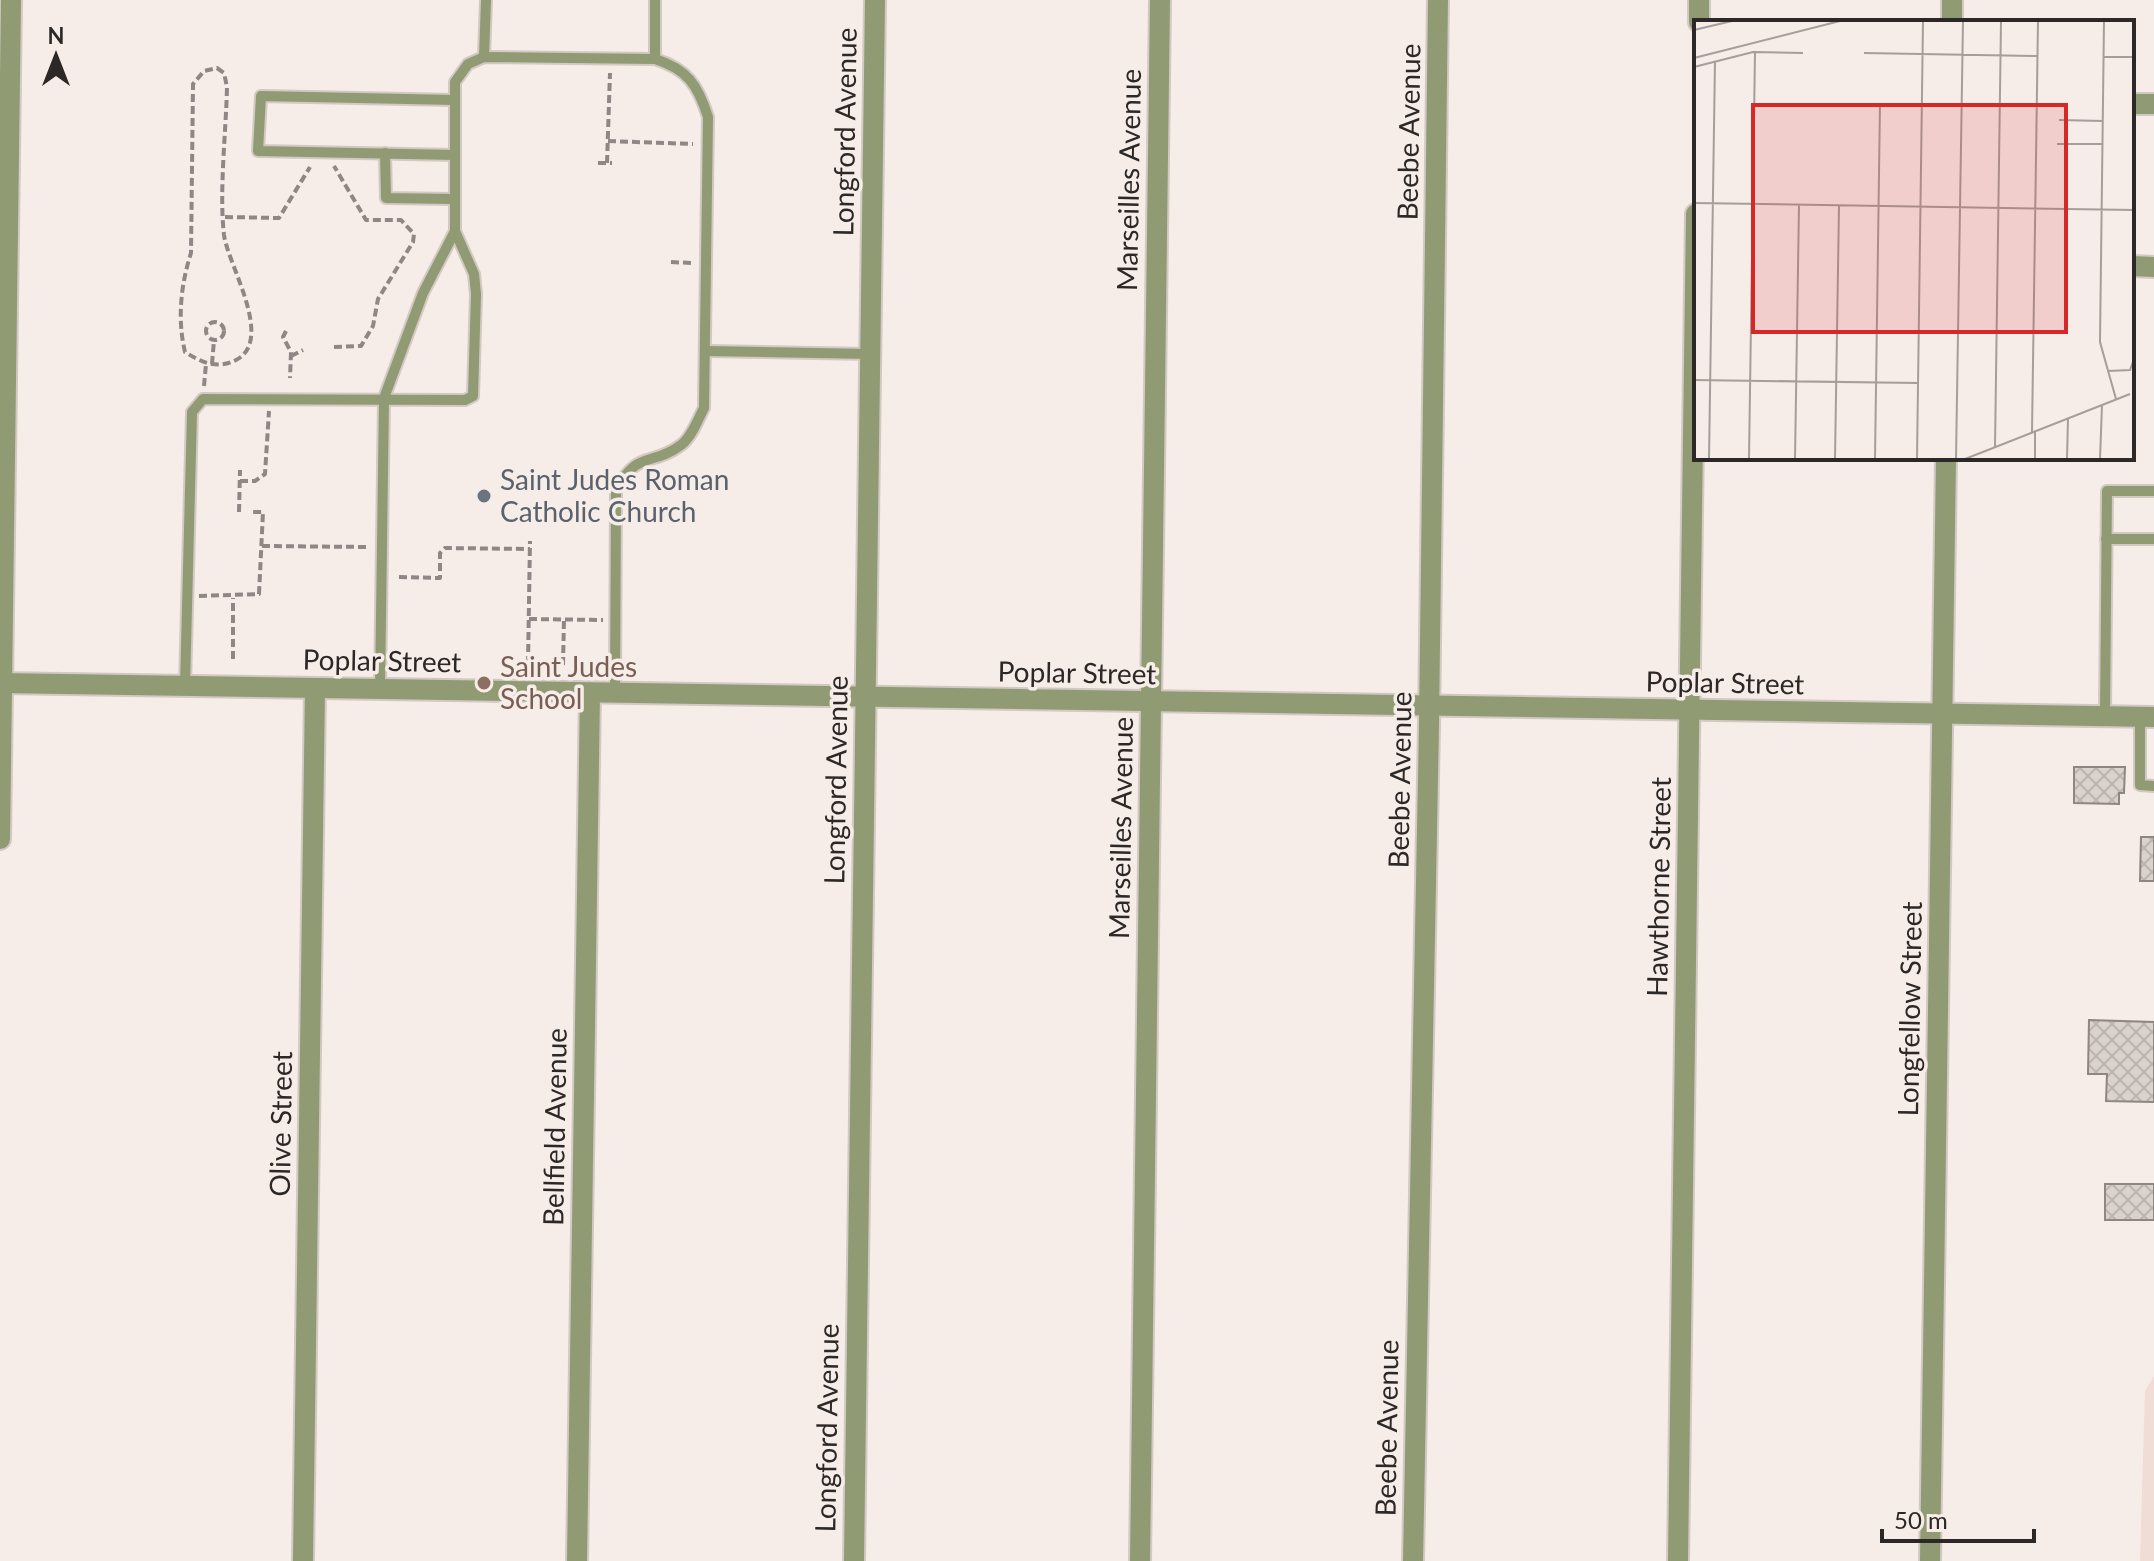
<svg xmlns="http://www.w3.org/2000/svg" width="2154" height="1561" font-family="Lato,sans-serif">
	<defs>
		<pattern id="building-cross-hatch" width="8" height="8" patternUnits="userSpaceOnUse" patternTransform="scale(2)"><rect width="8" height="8" fill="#dbd2ce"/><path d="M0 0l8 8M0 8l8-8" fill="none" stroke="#bcb4b1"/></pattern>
	</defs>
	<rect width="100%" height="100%" fill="#f6ece8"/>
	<!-- built -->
	<polygon fill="#efddd6" points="2154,1376 2154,1561 2140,1561 2145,1391"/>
	<!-- building -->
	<g fill="url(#building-cross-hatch)" stroke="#8e8682" stroke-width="2">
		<polygon points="2074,767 2125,767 2124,793 2119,793 2119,804 2074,803"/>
		<polygon points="2141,837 2154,837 2154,881 2140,881"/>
		<polygon points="2089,1020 2154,1022 2154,1102 2106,1101 2107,1074 2088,1074"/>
		<rect x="2105" y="1184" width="49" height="36"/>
	</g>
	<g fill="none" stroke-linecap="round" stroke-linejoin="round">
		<defs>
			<g id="service">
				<polyline points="655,0 655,59"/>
				<polyline points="484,57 486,0"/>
				<polyline points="455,100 261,96 258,151 455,155"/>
				<polyline points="385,153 386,198 455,199"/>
				<polyline points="706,351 870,354"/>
				<polyline points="2106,539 2154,539"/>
				<polyline points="185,686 192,412 203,399 465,400 473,396 476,294 474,274 455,231"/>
				<path d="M380,689L384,398L423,293L455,231V82L468,64L484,57L655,59C687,69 698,85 708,117L704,408C698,419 692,437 681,445C652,467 638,449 616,490L615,693"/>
				<polyline points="2105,717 2107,491 2154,491"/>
				<polyline points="2140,717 2140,785 2154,786"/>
			</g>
			<g id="minor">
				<polyline points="1699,22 1699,0"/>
				<polyline points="1952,22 1952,0"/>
				<polyline points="2132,104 2154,104"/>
				<polyline points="2132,266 2154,267"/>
				<polyline points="0,683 2154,717"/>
				<polyline points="0,839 11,0"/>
				<polyline points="303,1561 315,688"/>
				<polyline points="577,1561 590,693"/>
				<polyline points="854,1561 875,0"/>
				<polyline points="1140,1561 1160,0"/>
				<polyline points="1413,1561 1429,725 1438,0"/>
				<polyline points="1678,1561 1696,214"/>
				<polyline points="1930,1561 1946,458"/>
			</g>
		</defs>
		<!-- service casing -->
		<use href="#service" stroke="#d2c9c5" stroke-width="14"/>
		<!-- minor casing -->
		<use href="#minor" stroke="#d2c9c5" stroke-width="24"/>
		<!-- path -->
		<g stroke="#8e8785" stroke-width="4" stroke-dasharray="8 4" stroke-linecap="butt">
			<path d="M217,68L224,73L227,87C226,133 219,191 224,235C228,265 275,340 236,360C217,370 201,362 185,352C177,319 181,284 191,253L193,84L204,71Z"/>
			<polyline points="608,141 693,144"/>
			<polyline points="598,163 612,163"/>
			<polyline points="607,163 610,73"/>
			<polyline points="225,217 279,218 310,167"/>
			<polyline points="671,262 692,263"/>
			<circle cx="215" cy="331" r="9"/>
			<polyline points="286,331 283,337 291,352 290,378"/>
			<polyline points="334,347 361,346 373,326 378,299 413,242 414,234 401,220 366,220 334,166"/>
			<polyline points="291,356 303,350"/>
			<polyline points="212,364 214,340"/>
			<polyline points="204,386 206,364"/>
			<polyline points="240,481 255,481 265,474 269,411"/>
			<polyline points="239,512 240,470"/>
			<polyline points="262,546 368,547"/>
			<polyline points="399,577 440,578 440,553 445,548 530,549"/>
			<polyline points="199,596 259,594 263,512 253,512"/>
			<polyline points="529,619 603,620"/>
			<polyline points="233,659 233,598"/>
			<polyline points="528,664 530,541"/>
			<polyline points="563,665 564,619"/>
		</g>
		<!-- service -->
		<use href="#service" stroke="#919b73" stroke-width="10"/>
		<!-- minor -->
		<use href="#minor" stroke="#919b73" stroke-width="20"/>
	</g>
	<!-- markers -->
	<circle fill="#6b7280" stroke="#f6ece8" stroke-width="3" cx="484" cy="496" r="8"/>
	<circle fill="#8d6e63" stroke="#f6ece8" stroke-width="3" cx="484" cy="683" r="8"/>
	<g text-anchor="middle" stroke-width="7" stroke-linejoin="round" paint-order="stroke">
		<!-- street labels -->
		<g font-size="28" fill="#2c2827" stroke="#f6ece8">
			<text transform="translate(845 132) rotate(-89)" y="10">Longford Avenue</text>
			<text transform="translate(1409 132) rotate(-89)" y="10">Beebe Avenue</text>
			<text transform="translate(1129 180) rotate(-89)" y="10">Marseilles Avenue</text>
			<text transform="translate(382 661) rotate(1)" y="10">Poplar Street</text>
			<text transform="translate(1077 673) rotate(1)" y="10">Poplar Street</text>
			<text transform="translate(1725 683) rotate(1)" y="10">Poplar Street</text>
			<text transform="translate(836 780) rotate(-89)" y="10">Longford Avenue</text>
			<text transform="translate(1400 780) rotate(-89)" y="10">Beebe Avenue</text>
			<text transform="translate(1121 828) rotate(-89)" y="10">Marseilles Avenue</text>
			<text transform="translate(1659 887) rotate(-89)" y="10">Hawthorne Street</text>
			<text transform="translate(1910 1009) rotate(-89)" y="10">Longfellow Street</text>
			<text transform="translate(281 1124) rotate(-89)" y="10">Olive Street</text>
			<text transform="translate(555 1127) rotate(-89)" y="10">Bellfield Avenue</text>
			<text transform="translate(827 1428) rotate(-89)" y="10">Longford Avenue</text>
			<text transform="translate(1387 1428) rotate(-89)" y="10">Beebe Avenue</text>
		</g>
		<!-- worship labels -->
		<g font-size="28" fill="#5b616d" stroke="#f6ece8" text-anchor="start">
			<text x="500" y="490">Saint Judes Roman<tspan x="500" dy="32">Catholic Church</tspan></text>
		</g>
		<!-- education labels -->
		<g font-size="28" fill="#785e54" stroke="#f6ece8" text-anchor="start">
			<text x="500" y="677">Saint Judes<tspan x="500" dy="32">School</tspan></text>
		</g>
	</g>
	<!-- overview -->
	<g transform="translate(1694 20)">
		<rect width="440" height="440" fill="#f6ece8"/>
		<path fill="none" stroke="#a59e9b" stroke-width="2" d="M410,1L406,322L422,379M0,10L38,1M170,33L343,36M410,37H440M0,38L146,1M0,47L59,32L109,33M365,100L409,101M363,124H409M0,183L440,190M414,351L436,350L440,339M0,360L224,363M338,412L344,1M301,427L307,1M15,439L21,41M55,439L61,32M101,439L105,185M141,439L145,186M181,439L186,83M223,439L229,1M262,439L269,1M271,439L436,374M341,439V412M373,439L374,399M406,439L408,385"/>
		<path fill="#d62828" fill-opacity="0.15" stroke="#d62828" stroke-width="4" d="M59,85H372V312H59Z"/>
		<rect width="440" height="440" fill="none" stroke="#2c2827" stroke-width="4"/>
	</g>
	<!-- north arrow -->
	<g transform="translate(56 56)" stroke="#f6ece8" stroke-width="6" paint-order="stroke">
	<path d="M0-6L14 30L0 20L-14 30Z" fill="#2c2827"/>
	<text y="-12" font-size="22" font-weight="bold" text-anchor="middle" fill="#2c2827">N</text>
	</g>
	<!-- scale -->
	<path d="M1882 1529v12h152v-12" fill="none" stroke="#2c2827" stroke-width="4"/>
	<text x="1894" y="1529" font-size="24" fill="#2c2827" stroke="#f6ece8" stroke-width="6" paint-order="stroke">50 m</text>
</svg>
